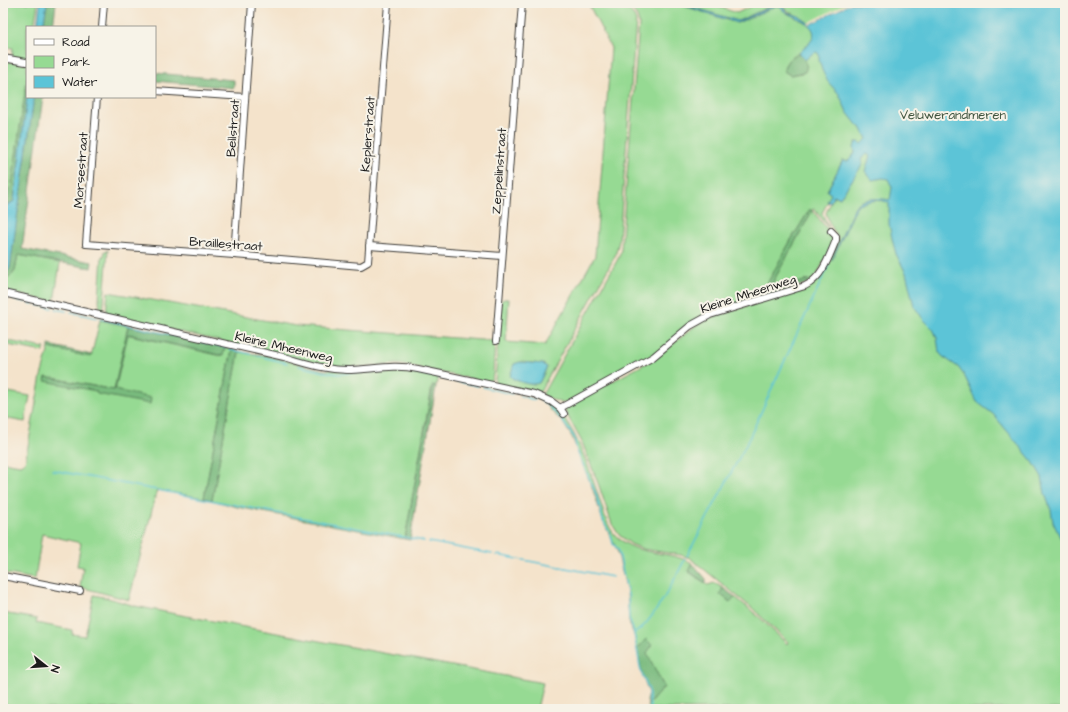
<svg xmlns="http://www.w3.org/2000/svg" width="1068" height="712" font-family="'Architects Daughter',sans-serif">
	<rect width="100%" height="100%" fill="#f7f3e8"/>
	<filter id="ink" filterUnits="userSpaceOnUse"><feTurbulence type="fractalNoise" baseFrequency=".025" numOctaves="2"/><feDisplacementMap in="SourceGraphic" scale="8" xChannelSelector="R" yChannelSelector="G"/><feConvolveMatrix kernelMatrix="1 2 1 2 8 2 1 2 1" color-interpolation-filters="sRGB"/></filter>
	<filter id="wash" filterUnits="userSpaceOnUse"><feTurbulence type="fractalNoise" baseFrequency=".012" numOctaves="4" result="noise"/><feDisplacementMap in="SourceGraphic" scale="16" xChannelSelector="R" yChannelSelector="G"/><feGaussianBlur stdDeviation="0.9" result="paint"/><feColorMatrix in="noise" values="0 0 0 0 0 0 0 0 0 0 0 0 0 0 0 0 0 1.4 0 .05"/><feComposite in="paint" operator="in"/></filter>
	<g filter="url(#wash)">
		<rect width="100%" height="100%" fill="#f4e3cb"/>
		<!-- green -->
		<g fill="#96da93" stroke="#597b58" fill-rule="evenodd">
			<polygon points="3,3 38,3 34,27 27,27 27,60 12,57 13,48 3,47"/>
			<path d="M588,3C606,3 629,0 636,21L619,241L615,256L540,392L536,393L496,384L495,382L501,301L504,299H509L506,342L545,345L595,256L611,48ZM520,362L543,364L547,367L539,383C529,386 520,382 512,378L514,364Z"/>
			<path d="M624,3H675L737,23L778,5L787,13L805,22L806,21C796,14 786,12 779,3H812L820,5L826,3H1065V709H649L648,705L664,687L646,652L652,645L646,639L637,649L634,635L629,622L627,592L617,550L603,521L592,487L572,437L562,421L550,410L546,401C574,417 590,471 600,501C604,512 607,527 616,536C639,558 667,549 692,563L689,572L708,585L714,583L723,588L720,594L730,602L735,597L759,617L787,644L788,642L752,608L690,558L681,555L643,549L631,544L619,535L612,524L598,483L582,442L565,411L566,408L583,397L656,358L695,326L706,319L809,286L818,279L838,238L829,222L826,213L834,195L840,198L858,171L851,158L847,162L843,160L827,191L832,194L822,213L829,228L814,209L812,210L835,239L817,275L811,282L809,280H807L770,292L768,291L812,211L810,209L791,240L762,293V295L764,298L712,312L698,319L653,356L632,366L568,402L561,403L542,395L619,257L621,250L639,25C638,14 632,9 624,3ZM794,55L803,73L790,75L784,71C784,64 789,59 794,55Z"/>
			<polygon points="679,3 707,3 737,13 758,3 777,3 738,21"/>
			<polygon points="3,61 27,64 27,78 11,190 3,189"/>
			<polygon points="108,250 103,314 100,313 99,299 102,256 104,256 105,251"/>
			<polygon points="18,255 60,263 54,302 3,291 3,276 12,275 15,271"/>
			<polygon points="108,292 296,326 495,341 493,375 492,379 488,382 398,364 343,368 327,366 108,315 106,313"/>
			<path d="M100,320L128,326L126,334L222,356L225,347L232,349L204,498L157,490L129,600L80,587L83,567L77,566L81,543L42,534L35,579L3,573V462L20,465L25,462L41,376L49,348L91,357ZM53,378L114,390L113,392Z"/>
			<polygon points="3,340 45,348 43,352 3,344"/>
			<polygon points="239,352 266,355 324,370 400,368 438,375 436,386 432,386 405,539 237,507 212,500"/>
			<polygon points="3,391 30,396 25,422 3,418"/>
			<polygon points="94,595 108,598 135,606 186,616 543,683 537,709 3,709 3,705 6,706 6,703 3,702 3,613 37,619 36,623 72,630 72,634 85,636"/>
		</g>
		<!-- forest -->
		<g fill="#78ba7d" stroke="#4a6b4c">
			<polygon points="47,3 56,3 53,27 43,27"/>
			<path d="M799,53C804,59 809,64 805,72L790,75L784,71C785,61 791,57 799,53Z"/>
			<polygon points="155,73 234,80 234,88 155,81"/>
			<polygon points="27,78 27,97 14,201 8,205 3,205 3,189 11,190"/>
			<polygon points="34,97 43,97 22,249 92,262 91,268 18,255 15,271 9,277 3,276 3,273 8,271 10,267"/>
			<polygon points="810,209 812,211 768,291 770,292 807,280 809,280 811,282 764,298 762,295 762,293 791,240"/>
			<polygon points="128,326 225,347 223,356 128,334 115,390 151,398 150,404 97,394 96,391 45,381 46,377 114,390"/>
			<polygon points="49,345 92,355 91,357 49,348"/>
			<polygon points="232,349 239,352 212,500 204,498"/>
			<polygon points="433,385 436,386 410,540 405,539"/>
			<polygon points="692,563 706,579 706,583 688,571"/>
			<polygon points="723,588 735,597 730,602 720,594"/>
			<polygon points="646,639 652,645 647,653 664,687 648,705 647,701 649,693 642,674 637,649"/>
		</g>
		<!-- water -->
		<g fill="#5bc4d7" stroke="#3c707a">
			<polygon points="40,3 47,3 43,27 37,27"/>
			<path d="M675,3H679L738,21L779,3L787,12L799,16L810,24L851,3H1065V548L1053,522L1051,510L1045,494L1042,477L1033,462L993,414L977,402L964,375L958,367L942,356L939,352L937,338L933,329L923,319L914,306L906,273L896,254L893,243L889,224V203C880,198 866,201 857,206L832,260H831L855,206C863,197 880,198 890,200L892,187L888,179L883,178L872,180L865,171L870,156L867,154L861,159L863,164L840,198L834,195L830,203L827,202L831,194L827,191L843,160L847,162L855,153L854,147L856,142H859L862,144L867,139L861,127L858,126L847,112L839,94L828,82L822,70L819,60V54L816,52L812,54L805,60L799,53C803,49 808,45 811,41C822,26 796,18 787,13C783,11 781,8 778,5L737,23Z"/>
			<path d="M27,97H34L10,268C9,270 7,273 3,273V205H8L14,201Z"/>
			<path d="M520,362L543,364L547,367L539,383C529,386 520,382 512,378L510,376L514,364Z"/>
		</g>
		<!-- pier -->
		<polygon fill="#f4e3cb" points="847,3 851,3 810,24 808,23"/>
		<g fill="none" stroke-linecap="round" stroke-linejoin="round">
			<!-- stream -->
			<g stroke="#5bc4d7" stroke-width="1.5">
				<polyline points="3,297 8,299"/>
				<polyline points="14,300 26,302"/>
				<polyline points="29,303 33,304"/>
				<polyline points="38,305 52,308"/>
				<polyline points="56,309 66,311"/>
				<polyline points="71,312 225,347"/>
				<polyline points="230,349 287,363"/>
				<polyline points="299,366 325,372 338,374 393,370"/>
				<polyline points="405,370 431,376"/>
				<polyline points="438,377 478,386"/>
				<polyline points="483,387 512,394"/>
				<polyline points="520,396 535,400"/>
				<polyline points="541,401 550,407 561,419 574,437 577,451 596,494 603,521 611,535 613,544 618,549 628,595 629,618 634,633 641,672 649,690 649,701 651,709"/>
				<polyline points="52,470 424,541"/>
				<polyline points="429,542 492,554"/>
				<polyline points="497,555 613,577"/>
				<polyline points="687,556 747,443 829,264"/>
				<path d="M634,633C652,625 676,577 685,559"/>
			</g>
		</g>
	</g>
	<g filter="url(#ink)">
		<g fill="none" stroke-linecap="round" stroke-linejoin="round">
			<defs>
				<g id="minor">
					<polyline points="102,27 104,3"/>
					<polyline points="3,58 26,62"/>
					<polyline points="155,91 245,97"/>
					<polyline points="97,97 86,244 234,255 361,266 368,262 388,3"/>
					<polyline points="369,246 502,256"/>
					<polyline points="234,255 252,3"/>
					<path d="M3,293L284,357C306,363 328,371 351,370C374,369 395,364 418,369L534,394L552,402L560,408L564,414"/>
					<polyline points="496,341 522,3"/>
					<path d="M560,408L653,357L690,326L710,315L805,286C822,278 829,257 836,240V236L831,231"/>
					<polyline points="3,576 80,591"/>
				</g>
			</defs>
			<!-- minor casing -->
			<use href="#minor" stroke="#3c3a36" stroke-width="8"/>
			<!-- minor -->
			<use href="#minor" stroke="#fff" stroke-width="6"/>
		</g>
	</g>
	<g text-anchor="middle" stroke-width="4" stroke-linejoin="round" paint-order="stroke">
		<!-- park labels -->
		<g font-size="13" fill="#415540" stroke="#f7f3e8">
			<text x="953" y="119">Veluwerandmeren</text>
		</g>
		<!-- street labels -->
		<g font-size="13" fill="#1c1c1c" stroke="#f7f3e8">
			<text transform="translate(232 128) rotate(-86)" y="5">Bellstraat</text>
			<text transform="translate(367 134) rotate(-86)" y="5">Keplerstraat</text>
			<text transform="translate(80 170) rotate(-86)" y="5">Morsestraat</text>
			<text transform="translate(498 171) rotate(-86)" y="5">Zeppelinstraat</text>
			<text transform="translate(226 243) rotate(4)" y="5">Braillestraat</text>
			<text transform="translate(748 293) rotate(-18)" y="5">Kleine Mheenweg</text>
			<text transform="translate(284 346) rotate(13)" y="5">Kleine Mheenweg</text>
		</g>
	</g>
	<!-- margin -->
	<rect width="1068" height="712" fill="none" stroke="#f7f3e8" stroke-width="16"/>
	<!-- legend -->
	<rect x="26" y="26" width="130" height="72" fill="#f7f3e8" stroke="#9f9d96"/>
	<rect x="34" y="39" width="20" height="6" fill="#ffffff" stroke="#9f9d96"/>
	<text x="62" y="46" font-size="12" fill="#1c1c1c">Road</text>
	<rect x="34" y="56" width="20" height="12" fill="#96da93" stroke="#9f9d96"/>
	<text x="62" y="66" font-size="12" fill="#1c1c1c">Park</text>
	<rect x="34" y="76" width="20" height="12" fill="#5bc4d7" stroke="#9f9d96"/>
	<text x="62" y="86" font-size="12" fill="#1c1c1c">Water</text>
	<!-- north arrow -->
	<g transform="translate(46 666) rotate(107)" stroke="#f7f3e8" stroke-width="3" paint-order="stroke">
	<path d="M0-3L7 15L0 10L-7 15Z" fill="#1c1c1c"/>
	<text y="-6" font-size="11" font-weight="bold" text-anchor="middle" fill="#1c1c1c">N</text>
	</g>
</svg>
